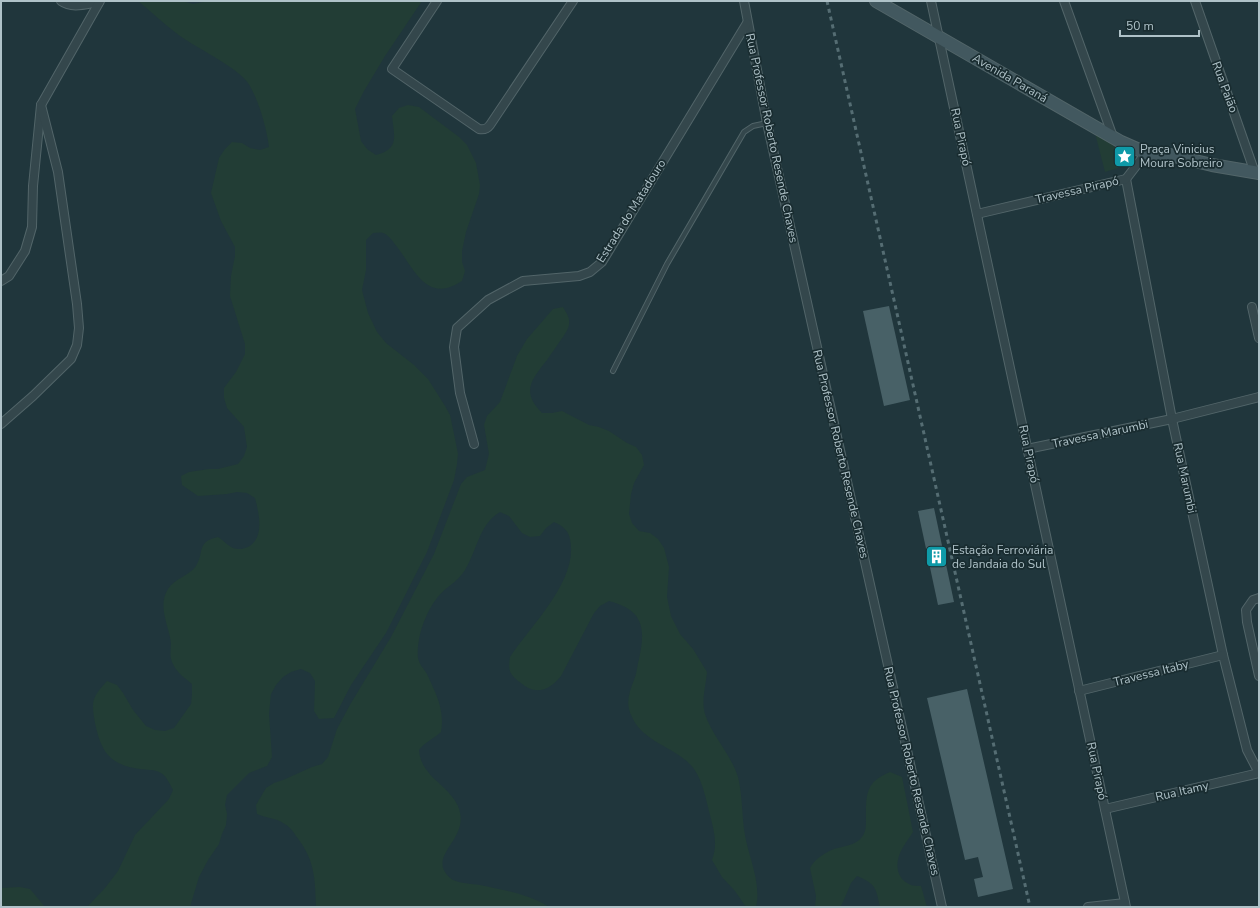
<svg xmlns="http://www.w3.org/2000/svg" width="1260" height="908" font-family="'Nunito Sans',sans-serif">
	<rect width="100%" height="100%" fill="#20363c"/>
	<!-- green -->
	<g fill="#223d35">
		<path d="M138,1H182L193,4L209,1H422L385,56L364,91L355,109L361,141L367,149L376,155C400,149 394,136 392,116L399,108L408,105L419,107L459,137L467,145L476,163L480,185L479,194L466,232L462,251V262L465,271L462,281C425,305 414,267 394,243C392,240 387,234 383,233C380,232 376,233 373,233L366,240V270L362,290L368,313L377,332L386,343L414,365L428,379L445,406L450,415L454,434L458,454L457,464L454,480L427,552L386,633L351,685L334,718L319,719L314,711L315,681L310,673L301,669L291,672L283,677L276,685L271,694L269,714L272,757L267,766L249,773L227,795L225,805L227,814L226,825L222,834L219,844L208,860L199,877L190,907H87L105,888L118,871L135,835L169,799L173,790C170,784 166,776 161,773C154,769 147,770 140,769C109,765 101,751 95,723C91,700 92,698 107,681L117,685L123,693L133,710L146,726L155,730L165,731L174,728L191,704L192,694V684C185,678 177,673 173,664C169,657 171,650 171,643C169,626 157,606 168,589C175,578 189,576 196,566C205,551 196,542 218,537C223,540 228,546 233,548C239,550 243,549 248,547C265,538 259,513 255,498L247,493L237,492L227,494L198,496L182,485L181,476L189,472L209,469H218L238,464L244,456L247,447L244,427L227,408L224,398V388L236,372L245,354V344L230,296L231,276L235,256V247L221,221L211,193L219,158L225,149L232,142L242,143L250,148L260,150L269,147C267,129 258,98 248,83C240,70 200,49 186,40C169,29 154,14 138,1Z"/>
		<path d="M1095,133C1110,143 1120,146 1121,165L1118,168L1105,172Z"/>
		<path d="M563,307C566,313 570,317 569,324C569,328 565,334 563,337C557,345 552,353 547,360C531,380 521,392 542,413H552L562,411L589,425L599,427L609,431L627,443L636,447L642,455L644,465L634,483L631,494L629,514L632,523L639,531L650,533L658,539L664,548L669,567L667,597L671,616L680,634L693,649L707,672C706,685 701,701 705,714C712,736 731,754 738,777C742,793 742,812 744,829C747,854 762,882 756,907H746L735,891L722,877L712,860C718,844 714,831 710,815C706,800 703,782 694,769C678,747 644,744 632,717C625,704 629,693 634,680C637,673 637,666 639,659C646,627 643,610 609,601L600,606L594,613L561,676C550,690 536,696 521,683C509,674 508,671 510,657C531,625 579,580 570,539C568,530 563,526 554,522L546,528L540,536L530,537L522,533L509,516L500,512C479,524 477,551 465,570C457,583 445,587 437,598C425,613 416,639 418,658C419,664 424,669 427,674C436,694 445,710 441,732C433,739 425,742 419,750C421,777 448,784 458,806C470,835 438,849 443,868C445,873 448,877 453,880C460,883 471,884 480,885C503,890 528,894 549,907H316C315,878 315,860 296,836C293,831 289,826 283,823C276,818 266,818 257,814L256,805L266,788L274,783L283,780L312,767L322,764L328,757L337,729L351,703L391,637L434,554L461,484L467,477L485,470L489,454L484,425L487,416L500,402L517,356L527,339L553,309Z"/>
		<path d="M890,772L902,777L913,832C909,838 904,845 901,851C895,863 896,878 909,884C912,886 917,886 921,886L927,907H880C876,888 876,884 857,876L851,883L843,902L840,907H815L816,896L810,868C815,859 824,853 834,849C843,846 855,846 862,837C866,832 866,826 866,820C866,795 865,782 890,772Z"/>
		<polygon points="20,887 30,889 45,907 1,907 1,888"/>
	</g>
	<!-- building -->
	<g fill="#486167">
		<polygon points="889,306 910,400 884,406 863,311"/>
		<polygon points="934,508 954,602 938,605 918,511"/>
		<polygon points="967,689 1013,889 978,897 974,879 983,877 978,857 965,860 927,698"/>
	</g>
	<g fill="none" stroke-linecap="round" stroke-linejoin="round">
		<defs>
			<polyline id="lane" points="613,371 667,264 744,132 753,126 767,123"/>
			<g id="street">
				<path d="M61,1C72,9 86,4 99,2"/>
				<path d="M437,1L392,69L479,129C484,130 487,129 490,125L573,1"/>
				<polyline points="744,1 767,123 942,907"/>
				<polyline points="931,1 1126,907"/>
				<polyline points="1064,1 1113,137"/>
				<polyline points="1195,1 1255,173"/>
				<polyline points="1126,179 1172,419 1223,655 1247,750 1259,773"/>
				<polyline points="977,214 1126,179 1146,153"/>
				<polyline points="1,281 9,276 25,251 32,227 33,186 41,105 100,1"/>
				<polyline points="1252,307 1259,338"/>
				<polyline points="1,424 33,396 71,359 77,345 79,328 77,304 58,172 41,105"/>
				<polyline points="474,444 460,393 454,347 457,328 488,300 523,281 579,276 590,272 602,262 747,23"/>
				<polyline points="1027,449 1172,419 1259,397"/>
				<polyline points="1259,598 1253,600 1246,610 1247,622 1259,676"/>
				<polyline points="1079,691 1223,655"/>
				<polyline points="1105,809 1259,773"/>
				<polyline points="1088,907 1125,903"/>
			</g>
			<polyline id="secondary" points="876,1 1121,142 1146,153 1170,155 1212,165 1259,173"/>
		</defs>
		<!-- lane casing -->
		<use href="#lane" stroke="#526569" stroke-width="6"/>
		<!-- street casing -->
		<use href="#street" stroke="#526569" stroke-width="10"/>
		<!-- secondary casing -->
		<use href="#secondary" stroke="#526569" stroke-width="14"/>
		<!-- lane -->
		<use href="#lane" stroke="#34474c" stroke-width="4"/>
		<!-- street -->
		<use href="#street" stroke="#34474c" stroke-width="8"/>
		<!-- secondary -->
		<use href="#secondary" stroke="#42585f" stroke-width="12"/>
		<!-- rail -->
		<polyline stroke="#556d73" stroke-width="3" stroke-dasharray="4 4" stroke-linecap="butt" points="827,1 1030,907"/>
	</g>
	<!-- icons -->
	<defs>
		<symbol id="sight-square" viewBox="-11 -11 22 22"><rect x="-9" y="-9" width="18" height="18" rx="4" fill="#0f9aa8" stroke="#192c30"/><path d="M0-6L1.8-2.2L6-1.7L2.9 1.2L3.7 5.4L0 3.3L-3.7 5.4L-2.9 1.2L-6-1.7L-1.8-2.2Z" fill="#fff"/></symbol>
		<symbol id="building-square" viewBox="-11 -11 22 22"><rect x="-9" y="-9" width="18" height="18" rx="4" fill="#0f9aa8" stroke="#192c30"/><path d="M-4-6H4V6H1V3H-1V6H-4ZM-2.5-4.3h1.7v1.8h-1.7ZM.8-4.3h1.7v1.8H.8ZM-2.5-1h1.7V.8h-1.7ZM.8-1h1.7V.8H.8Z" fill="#fff"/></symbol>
	</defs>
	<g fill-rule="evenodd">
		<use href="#sight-square" x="1112" y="144" width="25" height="25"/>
		<use href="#building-square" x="924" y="544" width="25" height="25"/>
	</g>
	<g text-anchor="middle" stroke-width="3.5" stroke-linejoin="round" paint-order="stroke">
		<!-- street labels -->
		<g font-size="12" fill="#afc2c8" stroke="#192c30">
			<text transform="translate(1010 78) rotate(30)" y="4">Avenida Paraná</text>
			<text transform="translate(1225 87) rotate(70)" y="4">Rua Paião</text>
			<text transform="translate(961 137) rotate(78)" y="4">Rua Pirapó</text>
			<text transform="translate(772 138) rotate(78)" y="4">Rua Professor Roberto Resende Chaves</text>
			<text transform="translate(1077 190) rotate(-13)" y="4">Travessa Pirapó</text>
			<text transform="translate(631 211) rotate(-58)" y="4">Estrada do Matadouro</text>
			<text transform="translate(1100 434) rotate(-12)" y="4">Travessa Marumbi</text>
			<text transform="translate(841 454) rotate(77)" y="4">Rua Professor Roberto Resende Chaves</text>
			<text transform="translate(1029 454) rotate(78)" y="4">Rua Pirapó</text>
			<text transform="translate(1185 478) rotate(78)" y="4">Rua Marumbi</text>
			<text transform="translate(1151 673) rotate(-14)" y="4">Travessa Itaby</text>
			<text transform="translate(912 771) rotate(77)" y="4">Rua Professor Roberto Resende Chaves</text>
			<text transform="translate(1097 771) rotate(78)" y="4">Rua Pirapó</text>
			<text transform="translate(1182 791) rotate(-13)" y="4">Rua Itamy</text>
		</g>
		<!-- poi labels -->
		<g font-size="12" fill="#afc2c8" stroke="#192c30" text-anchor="start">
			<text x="1140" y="153">Praça Vinicius<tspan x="1140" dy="14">Moura Sobreiro</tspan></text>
			<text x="952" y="554">Estação Ferroviária<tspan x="952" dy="14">de Jandaia do Sul</tspan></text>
		</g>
	</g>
	<!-- border -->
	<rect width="1260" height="908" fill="none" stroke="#afc2c8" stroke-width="4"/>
	<!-- scale -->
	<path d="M1120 30v6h79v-6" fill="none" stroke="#afc2c8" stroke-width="2"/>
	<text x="1126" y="30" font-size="12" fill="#afc2c8" stroke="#192c30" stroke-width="3" paint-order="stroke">50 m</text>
</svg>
